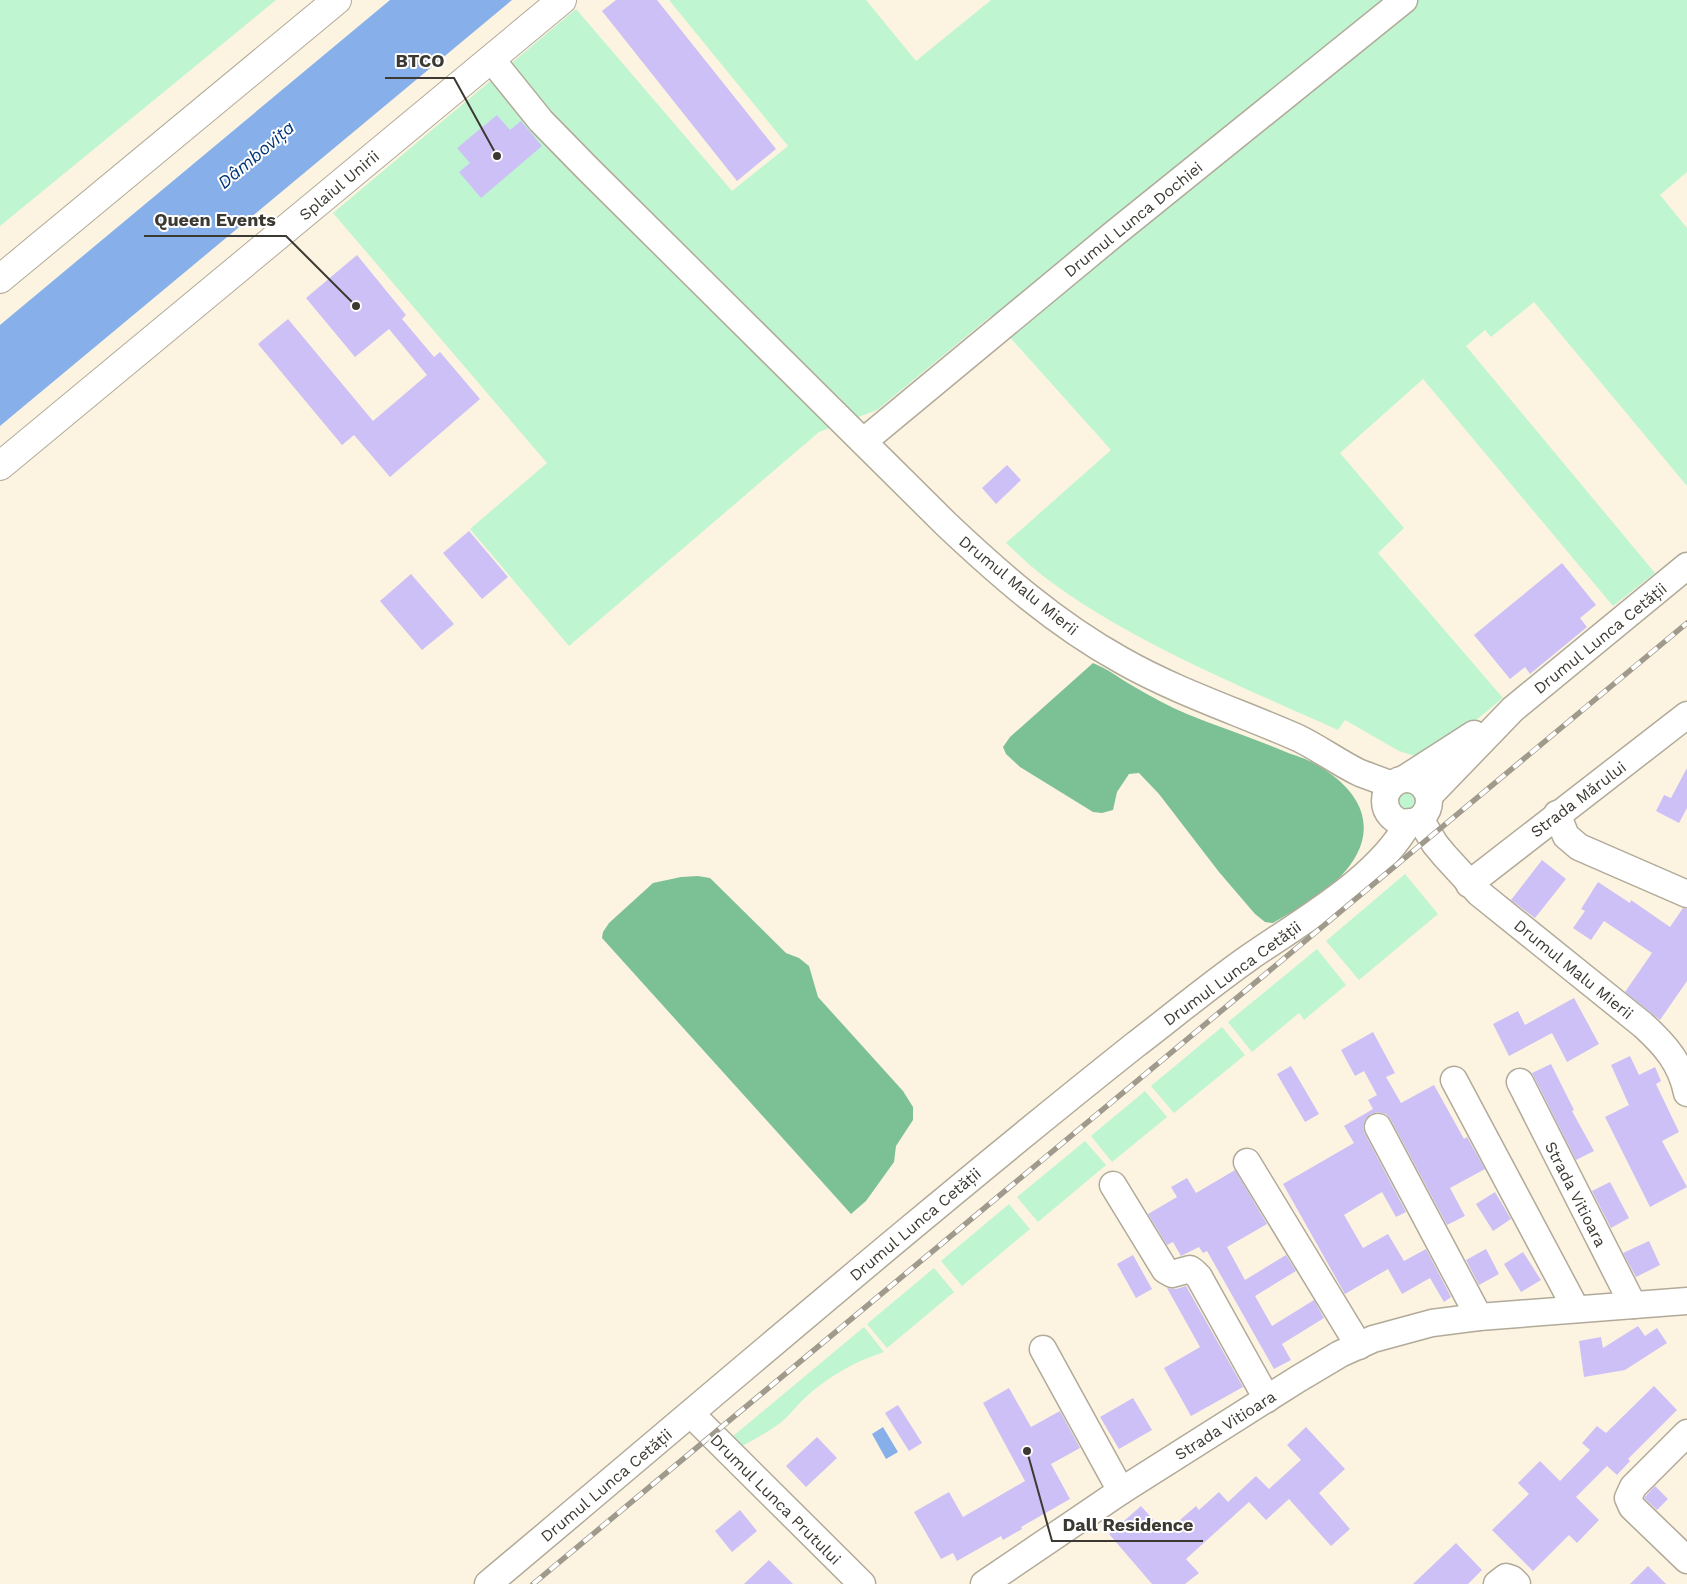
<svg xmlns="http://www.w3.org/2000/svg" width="1687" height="1584" font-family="'Work Sans',sans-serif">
	<rect width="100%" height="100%" fill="#fcf4e1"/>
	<!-- green -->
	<g fill="#bff5d1">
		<polygon points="0,0 276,0 0,226"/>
		<path d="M669,0H866L916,61L991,0H1687V172L1660,195L1687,228V486L1534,302L1491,337L1485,330L1466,346L1655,573L1613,606L1423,379L1340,453L1404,528L1378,553L1503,698L1464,730L1418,757L1399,751L1345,720L1338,730C1241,686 1128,641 1043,576C1030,566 1018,554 1006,543L1111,450L991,316L877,410L819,432L569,646L470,529L547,463L333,213L576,9L732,191L788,146Z"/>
		<circle cx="1407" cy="801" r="12"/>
		<polygon points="1405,874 1438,914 1359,980 1326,941"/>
		<polygon points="1317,949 1346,985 1304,1020 1299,1013 1252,1052 1228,1022"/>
		<polygon points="1222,1027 1245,1055 1174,1113 1151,1086"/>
		<polygon points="1145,1091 1167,1117 1112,1162 1091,1136"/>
		<polygon points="1085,1141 1106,1165 1038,1222 1017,1197"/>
		<polygon points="1009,1204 1030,1229 962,1286 941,1261"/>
		<polygon points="934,1268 954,1292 887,1348 867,1324"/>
		<path d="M864,1327L884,1352C856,1361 829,1376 807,1396C799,1403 792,1412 785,1419C772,1430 757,1438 742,1446L732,1437Z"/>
	</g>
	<!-- forest -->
	<g fill="#7cc195">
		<path d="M1093,663C1108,669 1119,678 1133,686C1150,696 1168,706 1187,714C1219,727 1253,738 1286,752C1296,756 1308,759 1317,765C1369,795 1381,838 1336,881C1318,899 1294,910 1273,923L1265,922L1255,914L1219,872L1159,794L1139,773L1129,774L1117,792L1113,810L1102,813L1093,812L1020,767L1006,754L1003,747L1010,737Z"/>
		<polygon points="698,876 710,878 786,953 799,958 809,966 818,997 903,1091 913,1107 913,1120 896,1146 894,1162 866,1201 851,1214 602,938 603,932 609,923 653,883 681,877"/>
	</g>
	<!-- water -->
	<g fill="#87b0ea">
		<polygon points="390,0 512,0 0,426 0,325"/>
		<polygon points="883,1427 898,1452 886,1459 872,1434"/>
	</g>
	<!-- building -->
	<g fill="#cdc0f6">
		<polygon points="616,0 657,0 776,149 737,181 602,11"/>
		<polygon points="497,115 510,130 521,121 542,146 481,198 459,172 470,163 457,148"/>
		<polygon points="357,255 406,315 402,319 434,357 440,352 480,399 390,477 354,435 342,445 258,344 288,319 373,421 427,375 389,329 355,357 306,298"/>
		<polygon points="1007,465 1021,480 996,504 982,488"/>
		<polygon points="469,531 508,577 482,599 443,553"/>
		<polygon points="1562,563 1596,605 1580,618 1587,627 1530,674 1525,667 1510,679 1474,635"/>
		<polygon points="411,574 454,624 422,650 380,601"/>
		<polygon points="1687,768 1687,808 1679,823 1656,811 1664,795 1671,798"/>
		<polygon points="1542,860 1566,879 1535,918 1511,900"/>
		<polygon points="1598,882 1630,903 1631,900 1670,927 1683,908 1687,909 1687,981 1660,1020 1625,992 1652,953 1604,921 1591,940 1573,928 1585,911 1581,909"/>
		<polygon points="1574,998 1599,1044 1567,1062 1552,1033 1509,1056 1493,1024 1518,1011 1525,1025"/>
		<polygon points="1373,1032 1395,1073 1386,1077 1401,1103 1434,1085 1464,1139 1467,1137 1485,1169 1450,1188 1465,1216 1447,1225 1391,1120 1386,1114 1378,1112 1371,1114 1365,1120 1363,1127 1365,1134 1406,1212 1396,1217 1382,1192 1344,1215 1363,1248 1388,1234 1404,1261 1426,1249 1451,1297 1444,1302 1430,1278 1402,1294 1388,1269 1345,1294 1283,1184 1354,1143 1344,1126 1373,1109 1368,1100 1377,1095 1364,1071 1355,1076 1341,1050"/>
		<polygon points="1630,1056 1639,1075 1655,1067 1661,1081 1656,1084 1679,1132 1662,1141 1687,1187 1650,1207 1605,1117 1629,1105 1611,1065"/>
		<polygon points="1551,1064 1574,1110 1572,1111 1594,1151 1576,1160 1532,1073"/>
		<polygon points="1291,1066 1319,1114 1305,1122 1277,1074"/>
		<polygon points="1235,1170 1267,1224 1227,1247 1245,1280 1286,1255 1296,1271 1255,1296 1272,1326 1314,1300 1324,1318 1282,1344 1291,1360 1274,1369 1207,1251 1203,1253 1199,1247 1181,1256 1173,1242 1167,1245 1148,1214 1177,1197 1171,1187 1187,1178 1196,1193"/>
		<polygon points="1610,1182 1629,1218 1611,1228 1592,1191"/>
		<polygon points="1495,1192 1511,1219 1493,1231 1476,1204"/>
		<polygon points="1649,1241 1660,1265 1636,1277 1623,1253"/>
		<polygon points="1486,1249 1499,1274 1479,1285 1466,1260"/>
		<polygon points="1523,1252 1541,1280 1521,1292 1504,1264"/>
		<polygon points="1133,1255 1152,1289 1136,1298 1117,1264"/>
		<polygon points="1186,1286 1243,1387 1191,1416 1164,1368 1200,1347 1167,1288 1176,1289"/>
		<polygon points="1638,1326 1645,1336 1657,1328 1667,1343 1625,1370 1584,1377 1579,1341 1601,1337 1603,1348"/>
		<polygon points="1654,1386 1677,1410 1628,1459 1630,1461 1617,1475 1607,1466 1576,1497 1599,1520 1577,1543 1569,1535 1533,1571 1492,1530 1529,1494 1518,1483 1540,1461 1560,1481 1590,1450 1582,1443 1597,1426 1606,1433"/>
		<polygon points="1009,1388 1031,1427 1060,1411 1080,1448 1051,1464 1070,1499 1021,1527 1022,1529 1003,1540 1001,1536 957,1561 953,1553 941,1559 914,1512 949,1492 963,1517 1025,1481 983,1403"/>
		<polygon points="1133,1398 1152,1430 1119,1449 1100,1417"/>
		<polygon points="898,1405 922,1443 909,1451 885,1413"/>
		<polygon points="1306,1427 1345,1469 1319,1493 1350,1529 1331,1546 1289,1499 1266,1520 1249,1502 1186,1559 1199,1573 1185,1584 1152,1584 1109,1534 1141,1506 1165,1533 1196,1506 1199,1510 1219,1492 1228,1502 1256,1476 1269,1489 1301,1460 1287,1445"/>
		<polygon points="817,1437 837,1458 806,1487 786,1466"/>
		<polygon points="1655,1486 1668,1499 1657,1510 1644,1498"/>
		<polygon points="740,1510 757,1531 732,1552 715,1531"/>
		<polygon points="1456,1543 1482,1570 1468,1584 1413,1584"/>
		<polygon points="769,1560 793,1584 744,1584"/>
		<polygon points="1648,1566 1666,1584 1630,1584"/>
	</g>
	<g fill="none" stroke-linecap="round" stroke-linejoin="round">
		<defs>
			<g id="minor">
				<path d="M491,59L541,121L588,169L946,524C1000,575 1056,624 1121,660C1177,692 1239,712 1298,738C1319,748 1339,763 1360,773C1371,777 1382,781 1392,785"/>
				<polyline points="864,441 1115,233 1404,0"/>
				<polyline points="1404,779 1474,734"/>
				<circle cx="1407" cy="801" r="22"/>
				<polyline points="1429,796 1513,709 1687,566"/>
				<polyline points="1557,814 1566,836 1579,847 1687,894"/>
				<path d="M1420,819L1435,844L1445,856L1479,893L1643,1025C1665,1045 1681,1063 1687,1093"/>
				<polyline points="1469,884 1687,715"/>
				<polyline points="1454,1080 1576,1309"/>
				<polyline points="1520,1082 1633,1305"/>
				<polyline points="1378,1127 1479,1317"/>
				<polyline points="1247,1162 1359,1346"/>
				<polyline points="1113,1185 1165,1270 1172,1274 1190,1269 1194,1272 1199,1277 1267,1399"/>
				<polyline points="1043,1349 1121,1491"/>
				<polyline points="691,1414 862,1584"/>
				<polyline points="1687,1433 1633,1487 1628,1498 1632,1507 1687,1560"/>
				<path d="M488,1584C703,1404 915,1220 1135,1045C1173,1016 1210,985 1250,957C1303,920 1377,880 1409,822"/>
				<polyline points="984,1584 1121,1491 1298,1379 1340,1354 1373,1339 1432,1323 1479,1317 1687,1301"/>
				<polyline points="1497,1584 1506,1577 1512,1579 1517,1584"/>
			</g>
			<g id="major">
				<polyline points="0,279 337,0"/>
				<polyline points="0,466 562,0"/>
			</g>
		</defs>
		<!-- minor casing -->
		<use href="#minor" stroke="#b2aa99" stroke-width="29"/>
		<!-- major casing -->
		<use href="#major" stroke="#b2aa99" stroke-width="30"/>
		<!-- minor -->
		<use href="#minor" stroke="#fff" stroke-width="26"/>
		<!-- major -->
		<use href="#major" stroke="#fff" stroke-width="28"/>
		<defs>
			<polyline id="rail" points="533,1584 1687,623"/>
		</defs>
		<!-- rail casing -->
		<use href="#rail" stroke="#9f9a8c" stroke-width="5.5"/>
		<!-- rail -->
		<use href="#rail" stroke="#fff" stroke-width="4" stroke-dasharray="11" stroke-linecap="butt"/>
	</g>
	<g text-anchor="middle" stroke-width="4" stroke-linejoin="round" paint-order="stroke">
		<!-- street labels -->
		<g font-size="16" fill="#3c3932" stroke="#fff">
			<text transform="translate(339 185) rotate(-40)" y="6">Splaiul Unirii</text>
			<text transform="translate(1133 219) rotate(-39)" y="6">Drumul Lunca Dochiei</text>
			<text transform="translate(1019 585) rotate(39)" y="6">Drumul Malu Mierii</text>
			<text transform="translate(1600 638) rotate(-39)" y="6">Drumul Lunca Cetății</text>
			<text transform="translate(1578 799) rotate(-37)" y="6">Strada Mărului</text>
			<text transform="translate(1574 969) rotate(39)" y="6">Drumul Malu Mierii</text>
			<text transform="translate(1232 973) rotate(-36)" y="6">Drumul Lunca Cetății</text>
			<text transform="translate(1576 1194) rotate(63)" y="6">Strada Vitioara</text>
			<text transform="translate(915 1224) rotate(-40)" y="6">Drumul Lunca Cetății</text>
			<text transform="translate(1225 1425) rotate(-32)" y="6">Strada Vitioara</text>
			<text transform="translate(606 1485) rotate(-40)" y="6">Drumul Lunca Cetății</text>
			<text transform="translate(776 1499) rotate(45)" y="6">Drumul Lunca Prutului</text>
		</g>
		<!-- water labels -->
		<g font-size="18" font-style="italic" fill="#003678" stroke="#fff">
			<text transform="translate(256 155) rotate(-40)" y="6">Dâmbovița</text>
		</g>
	</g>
	<!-- callouts -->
	<path fill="none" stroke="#3c3932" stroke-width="2" d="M497 156L454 78H385M356 306L286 236H144M1027 1451L1052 1541H1203"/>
	<g fill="#3c3932" stroke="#fff" stroke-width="2">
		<circle cx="497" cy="156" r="5"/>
		<circle cx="356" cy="306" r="5"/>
		<circle cx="1027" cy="1451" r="5"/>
	</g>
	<g font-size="18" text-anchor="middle" font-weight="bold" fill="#3c3932" stroke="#fff" stroke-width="4" stroke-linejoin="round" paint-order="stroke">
		<text x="420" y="67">BTCO</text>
		<text x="215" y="226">Queen Events</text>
		<text x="1128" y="1531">Dall Residence</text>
	</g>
</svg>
